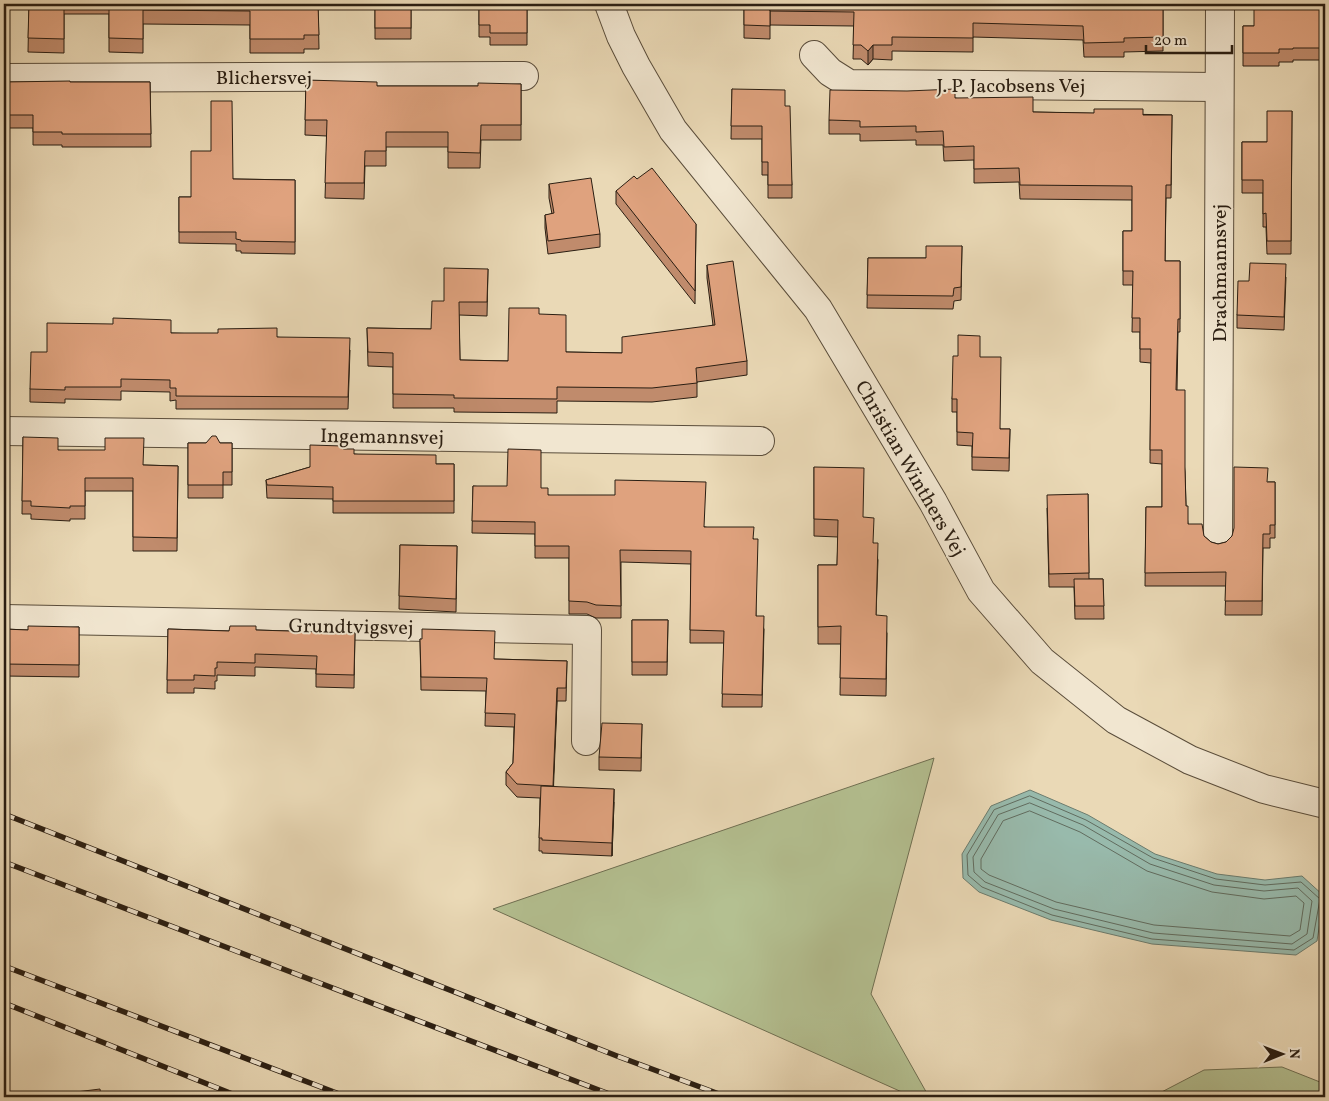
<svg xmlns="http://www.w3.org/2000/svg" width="1329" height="1101" font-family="Vollkorn,serif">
	<rect width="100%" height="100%" fill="#ead9b6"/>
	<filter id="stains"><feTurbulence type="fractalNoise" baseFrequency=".004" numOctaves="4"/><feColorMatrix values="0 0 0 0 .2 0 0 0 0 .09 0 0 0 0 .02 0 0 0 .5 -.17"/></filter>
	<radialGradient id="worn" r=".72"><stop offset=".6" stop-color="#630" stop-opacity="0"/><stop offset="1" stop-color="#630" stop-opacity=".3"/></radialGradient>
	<!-- green -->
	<g fill="#b4c091" stroke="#6f6f52">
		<polygon points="934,758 871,994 929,1097 913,1097 493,909"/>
		<polygon points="1282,1067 1325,1084 1325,1097 1152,1097 1204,1070"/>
	</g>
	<!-- water -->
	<polygon fill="#98baac" stroke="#6c7c6e" points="1030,790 1088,815 1155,854 1217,874 1265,880 1302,876 1324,896 1317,941 1296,955 1152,944 1051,920 979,892 963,878 962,854 991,806"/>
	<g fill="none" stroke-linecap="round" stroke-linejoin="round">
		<!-- shore -->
		<g stroke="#616c5f" stroke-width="1">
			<polygon points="1030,796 1086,820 1153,858 1216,879 1265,885 1301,882 1320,899 1313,938 1294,950 1152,939 1052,915 982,887 968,875 967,855 994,810"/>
			<polygon points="1030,803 1083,825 1150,864 1214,885 1264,891 1298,888 1312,901 1307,934 1292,944 1153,933 1054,909 985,882 974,872 973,857 998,815"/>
			<polygon points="1030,811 1080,832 1147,871 1212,892 1264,899 1296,896 1304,903 1300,930 1290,936 1154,925 1056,902 989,875 981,869 981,859 1003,821"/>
		</g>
		<defs>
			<g id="minor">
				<polyline points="609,4 621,36 636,66 673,130 818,309 933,502 981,591 1042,661 1116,720 1190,760 1264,789 1325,804"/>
				<polyline points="814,55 830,72 849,84 1219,87"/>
				<polyline points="4,78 524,76"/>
				<polyline points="4,431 760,441"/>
				<polyline points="1218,542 1220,4"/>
				<polyline points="4,619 587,630 586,741"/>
			</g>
		</defs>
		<!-- minor casing -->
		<use href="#minor" stroke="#5a4d3b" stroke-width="30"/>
		<!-- minor -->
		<use href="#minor" stroke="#f1e6d0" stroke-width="28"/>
		<defs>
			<g id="rail">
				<polyline points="4,814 617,1056 727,1097"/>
				<polyline points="4,862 617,1097"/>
				<polyline points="4,966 347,1097"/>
				<polyline points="4,1003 240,1097"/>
			</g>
		</defs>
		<!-- rail casing -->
		<use href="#rail" stroke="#2a1e12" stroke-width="5.5"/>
		<!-- rail -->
		<use href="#rail" stroke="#f1e6d0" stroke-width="4" stroke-dasharray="11" stroke-linecap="butt"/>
	</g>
	<!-- wall -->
	<g fill="#c08b6c" stroke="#2a1e12">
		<polygon points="29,4 318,4 319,49 304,49 304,53 250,53 250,25 143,24 143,53 109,52 109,14 64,14 64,53 28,52"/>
		<polygon points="375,4 439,4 439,8 411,8 411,39 375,39"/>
		<polygon points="479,4 527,4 527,45 490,45 490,37 479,37"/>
		<polygon points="744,4 770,4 770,39 744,38"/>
		<polygon points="770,4 1163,4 1163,51 1124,52 1124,57 1084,57 1083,40 973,37 973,52 892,51 892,60 873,59 868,65 861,59 853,59 854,26 770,25"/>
		<polygon points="1325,4 1325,60 1293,60 1293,62 1279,62 1279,66 1243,66 1243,26 1254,26"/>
		<polygon points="306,80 377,86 478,86 521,84 521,140 481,140 480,168 448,168 448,147 386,147 386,166 365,166 364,199 325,198 327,136 305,135"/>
		<polygon points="4,82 150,82 151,147 62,147 62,145 33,145 33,128 4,128"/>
		<polygon points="732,89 785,106 792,185 792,198 768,198 768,175 762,175 762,139 731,139"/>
		<polygon points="955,98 1033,112 1172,115 1171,198 1166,198 1165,261 1180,261 1180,332 1178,332 1177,390 1185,472 1186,506 1188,524 1204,536 1211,542 1218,544 1226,542 1232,536 1268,482 1275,482 1275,538 1270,538 1270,548 1263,548 1262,615 1225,615 1226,586 1145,586 1146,507 1162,507 1162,464 1150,463 1151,363 1140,362 1140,332 1132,332 1133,285 1123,285 1123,231 1132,231 1132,200 1020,199 1019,182 974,183 974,160 944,161 943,145 916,145 916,140 860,141 860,134 829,134 829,120"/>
		<polygon points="1292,111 1291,254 1267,254 1266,227 1263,227 1263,193 1242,193 1242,142 1267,142"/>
		<polygon points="233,179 295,180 295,254 241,253 241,251 236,251 236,244 179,243 179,197 191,197"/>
		<polygon points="637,179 696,224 695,304 616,204 616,191"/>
		<polygon points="549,184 600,234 600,247 548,254 545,228 545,215 552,214 549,198"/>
		<polygon points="962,246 961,300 954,301 953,309 867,308 868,258 926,258"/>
		<polygon points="707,265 747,361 747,375 697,382 697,397 652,402 557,401 557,413 454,412 454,408 393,408 393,367 368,366 367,328 431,329 444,301 488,269 487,316 459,315 460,360 508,361 539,314 566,352 622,353 713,325 707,278"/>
		<polygon points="1286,277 1284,330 1237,328 1237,315 1249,281"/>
		<polygon points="171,333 277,337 350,350 348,409 176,409 176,400 170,401 170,392 121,391 121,400 65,399 65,403 30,402 30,389 47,352"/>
		<polygon points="958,356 980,357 1000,429 1010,429 1009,471 972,470 972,446 957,445 957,412 952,412 952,399"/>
		<polygon points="23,437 58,450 143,465 178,466 177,551 133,551 133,491 85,491 85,519 70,519 70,521 31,519 31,514 22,514"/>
		<polygon points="188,443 232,443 232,485 223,485 223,498 188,498"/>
		<polygon points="343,449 354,454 436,464 454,464 454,513 333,513 333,499 267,498 266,480 310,467"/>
		<polygon points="814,467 863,517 873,543 878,560 876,615 887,633 886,696 840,695 841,644 818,644 818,565 837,565 838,537 814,536"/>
		<polygon points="473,486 548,495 705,527 754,539 756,616 764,629 762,707 722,707 724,643 690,643 691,564 621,562 621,618 596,618 587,614 569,614 569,558 535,558 535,534 472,533"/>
		<polygon points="1088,494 1089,579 1103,579 1104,619 1075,619 1074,587 1049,587 1047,508"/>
		<polygon points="400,545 457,546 456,612 399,609"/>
		<polygon points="632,620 668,620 667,675 632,675"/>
		<polygon points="79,627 79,677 4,676 4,629 28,630"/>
		<polygon points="168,629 229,631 256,630 355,633 354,688 316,687 316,669 255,667 255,676 217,675 217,681 215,681 215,689 194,688 194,693 167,693"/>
		<polygon points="420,639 494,659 567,661 566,701 557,701 553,786 614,802 612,856 542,853 542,851 539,851 540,798 517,797 506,785 506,772 513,763 514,727 485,726 486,691 421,690"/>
		<polygon points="642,724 641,771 599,770 599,757"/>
	</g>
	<!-- shaded-wall -->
	<g fill="#9c7158" stroke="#2a1e12">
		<polygon points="873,45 873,59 868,65 868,51"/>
		<polygon points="557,688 557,701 553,799 553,786"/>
		<polygon points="614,789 614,802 612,856 612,843"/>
	</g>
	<!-- building -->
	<g fill="#dfa27e" stroke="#2a1e12">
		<polygon points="29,4 64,4 64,39 28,38"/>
		<polygon points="109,4 318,4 319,35 304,35 304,39 250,39 250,11 143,10 143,39 109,38"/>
		<rect x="375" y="4" width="36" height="24"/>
		<polygon points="479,4 527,4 527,33 490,33 490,25 479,25"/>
		<polygon points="744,4 770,4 770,26 744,25"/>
		<polygon points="770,4 1163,4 1163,37 1124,38 1124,42 1084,43 1083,26 973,23 973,38 892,37 892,45 873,45 868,51 861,45 853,45 854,12 770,11"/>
		<polygon points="1254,4 1325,4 1325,48 1293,48 1293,49 1279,49 1279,53 1243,53 1243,26 1254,26"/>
		<polygon points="306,80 377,82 377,86 478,86 478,83 521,84 521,125 481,125 480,153 448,152 448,132 386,132 386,151 365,151 364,183 325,183 327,120 305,120"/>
		<polygon points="70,81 70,82 150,82 151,134 62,134 62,132 33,132 33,115 4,115 4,82"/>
		<polygon points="732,89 785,90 785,106 790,106 792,185 768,185 768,162 762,162 762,126 731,126"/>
		<polygon points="955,89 955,98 1033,97 1033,112 1094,113 1094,109 1143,109 1143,115 1172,115 1171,185 1166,185 1165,261 1180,261 1180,319 1178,319 1176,390 1185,390 1185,469 1186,506 1188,506 1188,524 1202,524 1204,536 1211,542 1218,544 1226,542 1232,536 1234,528 1234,467 1268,468 1267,482 1275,482 1275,525 1270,525 1270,534 1263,534 1262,601 1225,601 1226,572 1145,573 1146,507 1162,507 1162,450 1150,450 1151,349 1140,349 1140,318 1132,318 1133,271 1123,271 1123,231 1132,231 1132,186 1020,185 1019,168 974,169 974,146 944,147 943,131 916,132 916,126 860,127 860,121 829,120 830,90 907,91"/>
		<polygon points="211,101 232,101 233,179 295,180 295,242 241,241 241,240 236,239 236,232 179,232 179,197 191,197 191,151 211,151"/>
		<polygon points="1267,111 1292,111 1291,241 1267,241 1266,213 1263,214 1263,180 1242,180 1242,142 1267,142"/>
		<polygon points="652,168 696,224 695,291 616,191 634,176 637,179"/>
		<polygon points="591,178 600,234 548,241 545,215 554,213 549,184"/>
		<polygon points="926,246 962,246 961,287 954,288 953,296 867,295 868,258 926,258"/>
		<polygon points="733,261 747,361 696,368 697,383 652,388 557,387 557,399 454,398 454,395 393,394 393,353 368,352 367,328 431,329 432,301 444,301 444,268 488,269 487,302 459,302 460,360 508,361 509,308 539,308 539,314 566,315 566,352 622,353 622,337 715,325 707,265"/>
		<polygon points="1250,263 1286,264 1284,317 1237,315 1238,281 1249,281"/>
		<polygon points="113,318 171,320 171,333 218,333 218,329 277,328 277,337 350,338 348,397 176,396 176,388 170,388 170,380 121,379 121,387 65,387 65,390 30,389 31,352 47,352 47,323 113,324"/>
		<polygon points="958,335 980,336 980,357 1001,357 1000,429 1010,429 1009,458 972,457 973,433 957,432 957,399 952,399 953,356 958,356"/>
		<polygon points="212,436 216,436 220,443 232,443 232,472 223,472 223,485 188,485 188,443 206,443"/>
		<polygon points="23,437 58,438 58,450 105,450 105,438 144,438 143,465 178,466 177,538 133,537 133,478 85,478 85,506 70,506 70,508 31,506 31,501 22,501"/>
		<polygon points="310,445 343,446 343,449 354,449 354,454 436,455 436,464 454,464 454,501 333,501 333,487 267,485 266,480 310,467"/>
		<polygon points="508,449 541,450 541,488 548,488 548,495 615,495 615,480 706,482 704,527 754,527 753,539 758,539 756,616 764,616 762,695 722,694 724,631 690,630 691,551 620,550 621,606 596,605 587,602 569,601 569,546 535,546 535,522 472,521 473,486 507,486"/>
		<polygon points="814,467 864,468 863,517 874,518 873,543 878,543 876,615 887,616 886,679 840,678 841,626 818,627 818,565 837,565 838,520 814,519"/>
		<polygon points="1088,494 1089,573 1049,574 1047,495"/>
		<polygon points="400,545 457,546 456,599 399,596"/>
		<polygon points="1074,579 1103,579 1104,606 1075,606"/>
		<polygon points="632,620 668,620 667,662 632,662"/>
		<polygon points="28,626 79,627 79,665 4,664 4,629 28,630"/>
		<polygon points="230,626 256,626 256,630 355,633 354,675 316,674 317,656 255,654 255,663 217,662 217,668 215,668 215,676 194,675 194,680 167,680 168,629 229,631"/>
		<polygon points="422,629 495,631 494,659 567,661 566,688 557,688 553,786 517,784 506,772 513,763 515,714 485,713 487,678 421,677 420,639 422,639"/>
		<polygon points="602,723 642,724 641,758 599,757"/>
		<polygon points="541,786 614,789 612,843 542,840 542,838 539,838"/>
		<polygon points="100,1089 101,1097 52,1097 52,1095"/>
	</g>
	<g text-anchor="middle" stroke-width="4" stroke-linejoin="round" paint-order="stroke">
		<!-- street labels -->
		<g font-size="20" fill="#2a1e12" stroke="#f1e6d0">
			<text x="264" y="84">Blichersvej</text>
			<text x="1011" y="92">J. P. Jacobsens Vej</text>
			<text transform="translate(1219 273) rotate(-90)" y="7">Drachmannsvej</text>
			<text transform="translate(382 436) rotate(1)" y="7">Ingemannsvej</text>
			<text transform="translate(911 468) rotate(60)" y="7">Christian Winthers Vej</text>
			<text transform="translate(351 626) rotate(1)" y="7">Grundtvigsvej</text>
		</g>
	</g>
	<!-- margin -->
	<rect width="1329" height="1101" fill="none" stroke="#ead9b6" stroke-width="20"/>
	<rect x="5" y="5" width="1319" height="1091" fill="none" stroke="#2a1e12" stroke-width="2.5"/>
	<rect x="10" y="10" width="1309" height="1081" fill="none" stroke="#2a1e12"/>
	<!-- north arrow -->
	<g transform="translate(1282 1054) rotate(89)" stroke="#f1e6d0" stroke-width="4" paint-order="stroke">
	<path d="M0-4L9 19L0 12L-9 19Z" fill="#2a1e12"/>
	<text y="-8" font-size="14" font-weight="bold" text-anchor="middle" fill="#2a1e12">N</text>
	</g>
	<!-- scale -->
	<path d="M1146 45v8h86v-8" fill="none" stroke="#2a1e12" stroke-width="2.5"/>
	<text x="1154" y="45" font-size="15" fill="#2a1e12" stroke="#f1e6d0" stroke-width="4" paint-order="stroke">20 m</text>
	<rect width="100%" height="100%" filter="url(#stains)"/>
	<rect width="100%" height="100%" fill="url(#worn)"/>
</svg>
